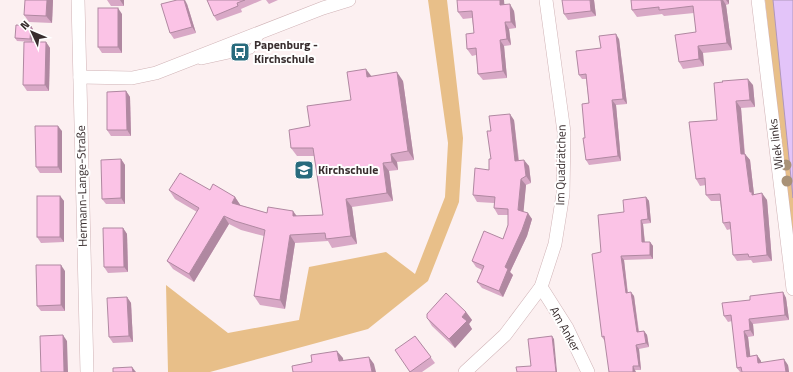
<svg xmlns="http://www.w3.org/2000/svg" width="793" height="372" font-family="'Titillium Web',sans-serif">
	<rect width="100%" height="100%" fill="#fcf0f1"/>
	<!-- green -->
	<g fill="#e8bf89">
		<polygon points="428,0 447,0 463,138 459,202 428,281 368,329 210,372 168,372 166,285 228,333 299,320 309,267 386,252 415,274 445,197 448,143"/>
		<polygon points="765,0 793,0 793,255"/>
	</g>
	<!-- water -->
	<polygon fill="#e3c4f9" stroke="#b097bc" points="773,0 793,0 793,198"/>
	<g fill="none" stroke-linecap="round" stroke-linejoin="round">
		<defs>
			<polyline id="lane" points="201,61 251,50 262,33"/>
			<g id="street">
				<polyline points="78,0 87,372"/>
				<polyline points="758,0 793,289"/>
				<polyline points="80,77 132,78 156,73 323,8 349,0"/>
				<polyline points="541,287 567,328 588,372"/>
				<polyline points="465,372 505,335 541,287 555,244 563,194 564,132 546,0"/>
			</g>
		</defs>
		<!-- lane casing -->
		<use href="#lane" stroke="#d0b3b6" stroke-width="8"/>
		<!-- street casing -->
		<use href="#street" stroke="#d0b3b6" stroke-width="14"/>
		<!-- lane -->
		<use href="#lane" stroke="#fff" stroke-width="7"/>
		<!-- street -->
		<use href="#street" stroke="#fff" stroke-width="13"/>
	</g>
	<!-- trees -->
	<g fill="#a99277">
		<circle cx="786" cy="165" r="5.5"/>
		<circle cx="787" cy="181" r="5.5"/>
	</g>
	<!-- wall -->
	<g fill="#d8a8c6">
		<polygon points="53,0 52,23 29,22 24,15"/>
		<polygon points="107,0 124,0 124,6 111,6"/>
		<polygon points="207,0 262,0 241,9 242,12 217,21 214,16"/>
		<polygon points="266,0 278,0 269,4"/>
		<polygon points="594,0 596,16 568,20 564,14"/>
		<polygon points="631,0 729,0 729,4 726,5 732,50 703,53 704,66 683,69 679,62 696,32 694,13 664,16 662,14 637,17 632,10"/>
		<polygon points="187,4 196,33 174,39 170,33"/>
		<polygon points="504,4 514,11 516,28 509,29 511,45 504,46 507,78 483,80 478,74 476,55 472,56 467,49 474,33 472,18 463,19 458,12"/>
		<polygon points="122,14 122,53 102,53 98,47"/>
		<polygon points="31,26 33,29 32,42 17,41 15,38"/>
		<polygon points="619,39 627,104 616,105 621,161 589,165 586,160 585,138 589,103 586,79 582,79 579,75 601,48"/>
		<polygon points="46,42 50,48 49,91 27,91 23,85"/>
		<polygon points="371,76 403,81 414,160 397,162 398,170 389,171 393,201 352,207 357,244 332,248 328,241 295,243 285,309 260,305 254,296 264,236 241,230 229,224 194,282 173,269 167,261 197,212 175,199 169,190 210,190 235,197 240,205 267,213 297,216 323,215 314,156 297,156 291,148 310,126 351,100"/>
		<polygon points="753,85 755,107 741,108 745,154 750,160 754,194 767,200 772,261 753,263 751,260 737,261 733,255 731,229 727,230 723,223 720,201 711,201 706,195 706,185 700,186 696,179 717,120"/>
		<polygon points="126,91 130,97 131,136 111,136 107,130"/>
		<polygon points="514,120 519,160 529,166 531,183 526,185 523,212 532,219 527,236 510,272 513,275 503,297 482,288 477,282 482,270 476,267 472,261 503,239 508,225 508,215 498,215 494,208 494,203 477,202 473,195 489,170 491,159 491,131"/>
		<polygon points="62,131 62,173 40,173 36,167"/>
		<polygon points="121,159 125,165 125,204 106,204 102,199"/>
		<polygon points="60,196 64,201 64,242 41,243 37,237"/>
		<polygon points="646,197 649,201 651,223 643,224 645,242 650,242 653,246 653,259 624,260 628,293 634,296 639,331 644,331 647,335 649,347 639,349 641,370 635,370 604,340 602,337 601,252"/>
		<polygon points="123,228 127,234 128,272 108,273 104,267"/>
		<polygon points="65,271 65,311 41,311 37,306"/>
		<polygon points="783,292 786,298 789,320 753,324 754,336 748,337 750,356 757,355 761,361 761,363 788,365 789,372 740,372 737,368 732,321 728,322 724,316 750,300"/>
		<polygon points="127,297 131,303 133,342 113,343 109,337"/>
		<polygon points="466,312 472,320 469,324 472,329 455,348 432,326 427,318"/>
		<polygon points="415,336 435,363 422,372 410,372"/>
	</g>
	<!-- shaded-wall -->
	<g fill="#b088a1">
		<polygon points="47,0 53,0 52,23 46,16"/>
		<polygon points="120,0 124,0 124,6"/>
		<polygon points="184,0 185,0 187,4 196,33 192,27"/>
		<polygon points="500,0 504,0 505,11 500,5"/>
		<polygon points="590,0 594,0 596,16 591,11"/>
		<polygon points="721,0 723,0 726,5 732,50 727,43"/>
		<polygon points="726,0 729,0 729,4"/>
		<polygon points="510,4 514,11 516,28 511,22"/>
		<polygon points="118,8 122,14 122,53 118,47"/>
		<polygon points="505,22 509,29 511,45 507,39"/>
		<polygon points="31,26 33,29 32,42 30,39"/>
		<polygon points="616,34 619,39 627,104 623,99"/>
		<polygon points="500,40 504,46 507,78 503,71"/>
		<polygon points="46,42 50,48 49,91 45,85"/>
		<polygon points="698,46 703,53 704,66 699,59"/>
		<polygon points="366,69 372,77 367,77"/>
		<polygon points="397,72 403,81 414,160 408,151"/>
		<polygon points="748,79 753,85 755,107 750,100"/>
		<polygon points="126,91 130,97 131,136 127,130"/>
		<polygon points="612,100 616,105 621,161 618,156"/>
		<polygon points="736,101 741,108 745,161 741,154"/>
		<polygon points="510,114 514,120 519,167 515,161"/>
		<polygon points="58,126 62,131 62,173 58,167"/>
		<polygon points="391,154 397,162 398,170 392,162"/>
		<polygon points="745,154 750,160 754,195 756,199 750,192"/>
		<polygon points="121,159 125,165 125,204 121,198"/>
		<polygon points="524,160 529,166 531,183 526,176"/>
		<polygon points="383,163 389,171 393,201 387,193"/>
		<polygon points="521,179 526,185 523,217 518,210"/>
		<polygon points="762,193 767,200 772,261 767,255"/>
		<polygon points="60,196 64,201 64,242 60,237"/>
		<polygon points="235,197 241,206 232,203"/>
		<polygon points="646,197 649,201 651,223 648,219"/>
		<polygon points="346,199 352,207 357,244 351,236"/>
		<polygon points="293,211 299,219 293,216"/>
		<polygon points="528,213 532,219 527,236 510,272 513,275 503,297 499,291 505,267"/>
		<polygon points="224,216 229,224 194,282 189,274"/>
		<polygon points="641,220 643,224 645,246 642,242"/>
		<polygon points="123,228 127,234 128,272 124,267"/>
		<polygon points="290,235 295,243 285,309 280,300"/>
		<polygon points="650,242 653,246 653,259 650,255"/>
		<polygon points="621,256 624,260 628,297 626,293"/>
		<polygon points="61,265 65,271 65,311 61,305"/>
		<polygon points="631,292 634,296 639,336 637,332"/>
		<polygon points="783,292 786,298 789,320 785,315"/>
		<polygon points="127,297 131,303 133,342 129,336"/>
		<polygon points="466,312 472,320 469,324 472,329 455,348 449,339 462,317"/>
		<polygon points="749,319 753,324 754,336 750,330"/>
		<polygon points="644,331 647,335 649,347 646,343"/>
		<polygon points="744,331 748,337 751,362 747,357"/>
		<polygon points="63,335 67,341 68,372 64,372"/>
		<polygon points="552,336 554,339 557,372 556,372"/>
		<polygon points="636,345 639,349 641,370 639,366"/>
		<polygon points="337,351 343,358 344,368 339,361"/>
		<polygon points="757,355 761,361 762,369 758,363"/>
		<polygon points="369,357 374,364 376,372 372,372"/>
		<polygon points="784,359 788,365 789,372 786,372"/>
		<polygon points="633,366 636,372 633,372"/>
		<polygon points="132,367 136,372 133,372"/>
	</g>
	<!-- building -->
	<g fill="#fbc3e6" stroke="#b088a1">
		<polygon points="25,0 47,0 46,16 24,15"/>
		<polygon points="177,0 184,0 192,27 170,33 161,4"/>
		<polygon points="207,0 245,0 237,3 238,6 214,16"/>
		<polygon points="457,0 500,0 500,5 510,4 511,22 505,22 507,39 500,40 503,71 478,74 476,48 467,49 466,34 474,33 472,11 458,12"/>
		<polygon points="562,0 590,0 591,11 564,14"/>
		<polygon points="631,0 721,0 727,43 698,46 699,59 679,62 675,35 696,32 693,6 659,10 659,7 632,10"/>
		<rect x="98" y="8" width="20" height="39"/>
		<polygon points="16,25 31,26 30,39 15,38"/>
		<polygon points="616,34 623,99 612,100 618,156 586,160 583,138 585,138 582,104 589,103 586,74 579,75 576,51 601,48 599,36"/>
		<polygon points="24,42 46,42 45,85 23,85"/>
		<polygon points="366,69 367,77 397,72 408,151 391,154 392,162 383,163 387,193 346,199 351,236 326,239 325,233 290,235 280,300 254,296 265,230 235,221 224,216 189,274 167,261 199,208 169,190 180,173 210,190 213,184 235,197 232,203 267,213 268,207 293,211 293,216 323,215 313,148 291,148 289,130 310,126 307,106 351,100 347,72"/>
		<polygon points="748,79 750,100 736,101 741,154 745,154 750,192 752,192 752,195 762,193 767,255 749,257 748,254 733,255 730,222 723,223 720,194 706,195 705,178 696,179 689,122 717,120 714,83 723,82 722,81"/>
		<polygon points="126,91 127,130 107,130 107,92"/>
		<polygon points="510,114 515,161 524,160 526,176 521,179 518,210 528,213 522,230 505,267 508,269 499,291 477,282 484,266 472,261 484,231 503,239 508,225 508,209 494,208 495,197 473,195 475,168 489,170 489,159 491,159 487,131 491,131 489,116"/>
		<polygon points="35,126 58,126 58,167 36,167"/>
		<polygon points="121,159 121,198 102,199 101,160"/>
		<rect x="37" y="196" width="23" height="41"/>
		<polygon points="646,197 648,219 641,220 642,242 650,242 650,255 621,256 626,293 631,292 637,332 644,331 646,343 636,345 639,366 633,366 633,372 609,372 604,336 602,337 597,297 592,254 601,252 598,215 624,212 623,200"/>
		<polygon points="103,228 123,228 124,267 104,267"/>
		<polygon points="36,265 61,265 61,305 37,306"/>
		<polygon points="783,292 785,315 749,319 750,330 744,331 747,357 757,355 758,363 784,359 786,372 742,372 741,367 737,368 731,315 724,316 722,303 750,300 750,296"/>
		<polygon points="446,293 466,312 462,317 467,321 449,339 427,318 427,314"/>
		<polygon points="127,297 129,336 109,337 107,298"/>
		<polygon points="63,335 64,372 41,372 40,336"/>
		<polygon points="415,336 431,357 410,372 395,350"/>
		<polygon points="552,336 556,372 517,372 516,367 531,366 528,339"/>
		<polygon points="337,351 339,361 369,357 372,372 293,372 292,366 312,362 311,355"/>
		<polygon points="132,367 133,372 113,372 113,368"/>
	</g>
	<!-- icons -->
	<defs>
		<symbol id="bus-square" viewBox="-11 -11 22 22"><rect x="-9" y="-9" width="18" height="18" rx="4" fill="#286b7d" stroke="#fff"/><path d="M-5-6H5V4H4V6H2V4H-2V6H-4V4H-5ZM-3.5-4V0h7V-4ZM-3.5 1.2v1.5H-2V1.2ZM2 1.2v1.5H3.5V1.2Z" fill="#fff"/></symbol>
		<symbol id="school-square" viewBox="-11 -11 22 22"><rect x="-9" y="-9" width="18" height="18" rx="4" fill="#286b7d" stroke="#fff"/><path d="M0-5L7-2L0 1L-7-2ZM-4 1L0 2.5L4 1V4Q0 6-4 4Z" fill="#fff"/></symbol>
	</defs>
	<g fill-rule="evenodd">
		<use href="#bus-square" x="229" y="41" width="22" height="22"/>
		<use href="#school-square" x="293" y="159" width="22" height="22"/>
	</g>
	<g text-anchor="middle" stroke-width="4" stroke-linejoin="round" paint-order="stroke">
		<!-- poi labels -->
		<g font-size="12" font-weight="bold" fill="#382d2e" stroke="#fff" text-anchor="start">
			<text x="254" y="49">Papenburg -<tspan x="254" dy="14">Kirchschule</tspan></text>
			<text x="318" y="174">Kirchschule</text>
		</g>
		<!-- street labels -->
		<g font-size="12" fill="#382d2e" stroke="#fff">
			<text transform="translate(776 144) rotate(-97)" y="4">Wiek links</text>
			<text transform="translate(561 165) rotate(-89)" y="4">Im Quadrätchen</text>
			<text transform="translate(82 186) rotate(-91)" y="4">Hermann-Lange-Straße</text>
			<text transform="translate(565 329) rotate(61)" y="4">Am Anker</text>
		</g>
	</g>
	<!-- north arrow -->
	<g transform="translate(32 32) rotate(314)" stroke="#ffffff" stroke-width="3" paint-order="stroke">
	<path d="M0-3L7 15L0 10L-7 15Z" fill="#382d2e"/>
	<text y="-6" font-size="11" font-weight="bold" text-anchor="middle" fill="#382d2e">N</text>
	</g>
</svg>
